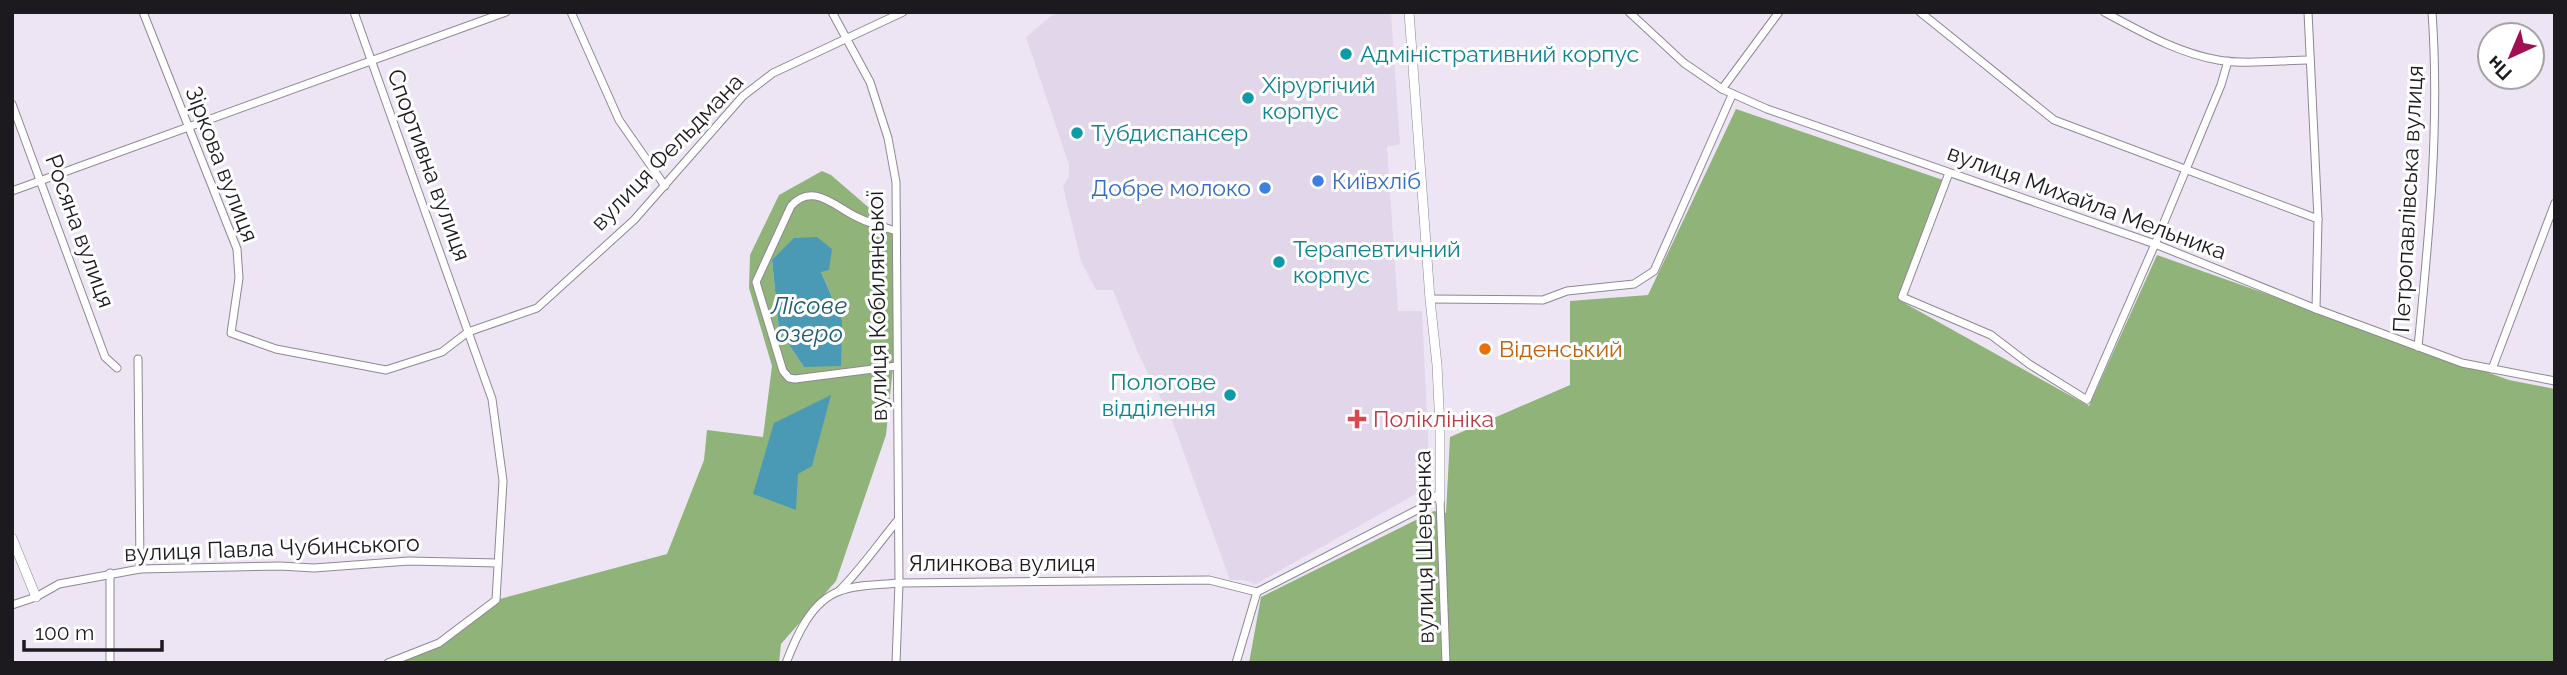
<svg xmlns="http://www.w3.org/2000/svg" width="2567" height="675" font-family="Raleway,sans-serif">
	<rect width="100%" height="100%" fill="#eee5f4"/>
	<!-- built -->
	<polygon fill="#e2d6ea" points="1056,12 1391,12 1400,144 1387,147 1398,311 1422,311 1430,480 1414,495 1256,584 1244,580 1230,580 1173,423 1138,353 1113,290 1096,290 1081,261 1063,186 1069,177 1069,165 1026,37"/>
	<!-- forest -->
	<g fill="#90b37a" fill-rule="evenodd">
		<polygon points="1736,109 1943,180 1899,300 2089,406 2157,255 2509,380 2555,389 2555,663 1249,663 1261,597 1434,511 1446,513 1450,437 1570,385 1570,301 1648,295"/>
		<path d="M822,171L831,175L896,231L898,318L886,435L836,581L781,644L779,663H388L439,643L496,600L667,554L704,460L707,430L763,437L772,366L749,288L750,255L779,195ZM772,260L821,272L842,320L804,367L779,330Z"/>
	</g>
	<!-- water -->
	<g fill="#4a9ab6">
		<polygon points="817,237 832,249 829,270 821,272 842,320 841,366 804,367 779,330 772,260 794,238"/>
		<polygon points="831,395 812,466 798,474 796,510 753,494 774,423"/>
	</g>
	<g fill="none" stroke-linecap="round" stroke-linejoin="round">
		<defs>
			<g id="minor">
				<polyline points="143,12 237,249 239,278 231,333 276,349 386,370 442,352 468,332 537,308 634,220 743,96 773,73 903,12"/>
				<polyline points="354,12 492,399 503,481 496,600 439,643 388,663"/>
				<polyline points="571,12 619,120 665,186"/>
				<polyline points="832,12 870,82 888,138 896,182 899,583 896,663"/>
				<polyline points="1629,12 1684,63 1722,89 1767,109 2155,244 2316,309 2462,363 2555,381"/>
				<polyline points="1920,12 2054,120 2318,219"/>
				<path d="M2104,12C2140,31 2177,53 2218,60C2246,65 2282,60 2310,60"/>
				<polyline points="2308,12 2318,219 2316,309"/>
				<polyline points="1722,89 1779,12"/>
				<polyline points="12,104 105,357 117,368"/>
				<polyline points="1949,173 1902,297 1991,335 2029,364 2087,400 2155,244 2221,85 2228,61"/>
				<polyline points="12,191 506,12"/>
				<path d="M896,231C884,227 871,224 859,218C836,208 813,181 791,206L756,282L783,371L789,378L795,379L897,366"/>
				<polyline points="1430,299 1543,300 1567,291 1634,284 1654,271 1732,95"/>
				<path d="M2418,347C2429,236 2440,124 2432,12"/>
				<polyline points="138,359 140,569"/>
				<polyline points="2492,369 2555,203"/>
				<polyline points="1440,500 1446,663"/>
				<polyline points="110,573 110,663"/>
				<path d="M839,591C861,569 878,544 898,520"/>
				<polyline points="1257,592 1419,509 1440,493"/>
				<polyline points="12,605 36,597 59,584 140,569 280,566 314,568 409,561 498,563"/>
				<path d="M786,663C796,637 811,601 840,591C858,584 880,585 899,583L1209,580L1257,592"/>
				<polyline points="1236,663 1257,592"/>
			</g>
			<g id="tertiary">
				<polyline points="1409,12 1430,299 1437,365 1440,428 1440,500"/>
				<polyline points="12,538 36,597"/>
			</g>
		</defs>
		<!-- minor casing -->
		<use href="#minor" stroke="#8f8794" stroke-width="9"/>
		<!-- tertiary casing -->
		<use href="#tertiary" stroke="#8f8794" stroke-width="10"/>
		<!-- minor -->
		<use href="#minor" stroke="#fff" stroke-width="7"/>
		<!-- tertiary -->
		<use href="#tertiary" stroke="#fff" stroke-width="9"/>
	</g>
	<!-- markers -->
	<g fill="#0f9aa8" stroke="#fff" stroke-width="2.5">
		<circle cx="1346" cy="54" r="7"/>
		<circle cx="1248" cy="98" r="7"/>
		<circle cx="1077" cy="133" r="7"/>
		<circle cx="1279" cy="262" r="7"/>
		<circle cx="1230" cy="395" r="7"/>
	</g>
	<g fill="#3f7fe0" stroke="#fff" stroke-width="2.5">
		<circle cx="1318" cy="181" r="7"/>
		<circle cx="1265" cy="188" r="7"/>
	</g>
	<circle fill="#e8710a" stroke="#fff" stroke-width="2.5" cx="1485" cy="349" r="7"/>
	<path fill="#e0444e" stroke="#fff" stroke-width="2.5" d="M1353.5 408.5h7v7h7v7h-7v7h-7v-7h-7v-7h7z"/>
	<g text-anchor="middle" stroke-width="6" stroke-linejoin="round" paint-order="stroke">
		<!-- culture labels -->
		<g font-size="23" fill="#0d838f" stroke="#fff" text-anchor="start">
			<text x="1360" y="62">Адміністративний корпус</text>
			<text x="1262" y="93">Хірургічий<tspan x="1262" dy="26">корпус</tspan></text>
			<text x="1091" y="141">Тубдиспансер</text>
			<text x="1293" y="257">Терапевтичний<tspan x="1293" dy="26">корпус</tspan></text>
			<text x="1216" y="390" text-anchor="end">Пологове<tspan x="1216" dy="26">відділення</tspan></text>
		</g>
		<!-- street labels -->
		<g font-size="23" fill="#1d1a1f" stroke="#fff">
			<text transform="translate(667 152) rotate(-46)" y="8">вулиця Фельдмана</text>
			<text transform="translate(222 164) rotate(69)" y="8">Зіркова вулиця</text>
			<text transform="translate(429 165) rotate(70)" y="8">Спортивна вулиця</text>
			<text transform="translate(2408 199) rotate(-87)" y="8">Петропавлівська вулиця</text>
			<text transform="translate(2087 202) rotate(20)" y="8">вулиця Михайла Мельника</text>
			<text transform="translate(80 231) rotate(70)" y="8">Росяна вулиця</text>
			<text transform="translate(877 306) rotate(-91)" y="8">вулиця Кобилянської</text>
			<text transform="translate(1424 547) rotate(-91)" y="8">вулиця Шевченка</text>
			<text transform="translate(272 548) rotate(-2)" y="8">вулиця Павла Чубинського</text>
			<text x="1002" y="571">Ялинкова вулиця</text>
		</g>
		<!-- shop labels -->
		<g font-size="23" fill="#366cbe" stroke="#fff" text-anchor="start">
			<text x="1332" y="189">Київхліб</text>
			<text x="1251" y="196" text-anchor="end">Добре молоко</text>
		</g>
		<!-- food labels -->
		<g font-size="23" fill="#c56008" stroke="#fff" text-anchor="start">
			<text x="1499" y="357">Віденський</text>
		</g>
		<!-- health labels -->
		<g font-size="23" fill="#be3a42" stroke="#fff" text-anchor="start">
			<text x="1373" y="427">Поліклініка</text>
		</g>
		<!-- water labels -->
		<g font-size="24" font-style="italic" fill="#1d5c71" stroke="#fff">
			<text x="809" y="314">Лісове<tspan x="809" dy="28">озеро</tspan></text>
		</g>
	</g>
	<!-- border -->
	<rect width="2567" height="675" fill="none" stroke="#1d1a1f" stroke-width="28"/>
	<!-- north arrow -->
	<g transform="translate(2511 56) rotate(224)"><circle r="33" fill="#ffffff" stroke="#a5a3a5" stroke-width="2"/>
	<path d="M0-5L12 26L0 18L-12 26Z" fill="#a20e52"/>
	<text y="-10" font-size="19" font-weight="bold" text-anchor="middle" fill="#1d1a1f">Пн</text>
	</g>
	<!-- scale -->
	<path d="M24 640v10h138v-10" fill="none" stroke="#1d1a1f" stroke-width="3.5"/>
	<text x="35" y="640" font-size="21" fill="#1d1a1f" stroke="#ffffff" stroke-width="5" paint-order="stroke">100 m</text>
</svg>
